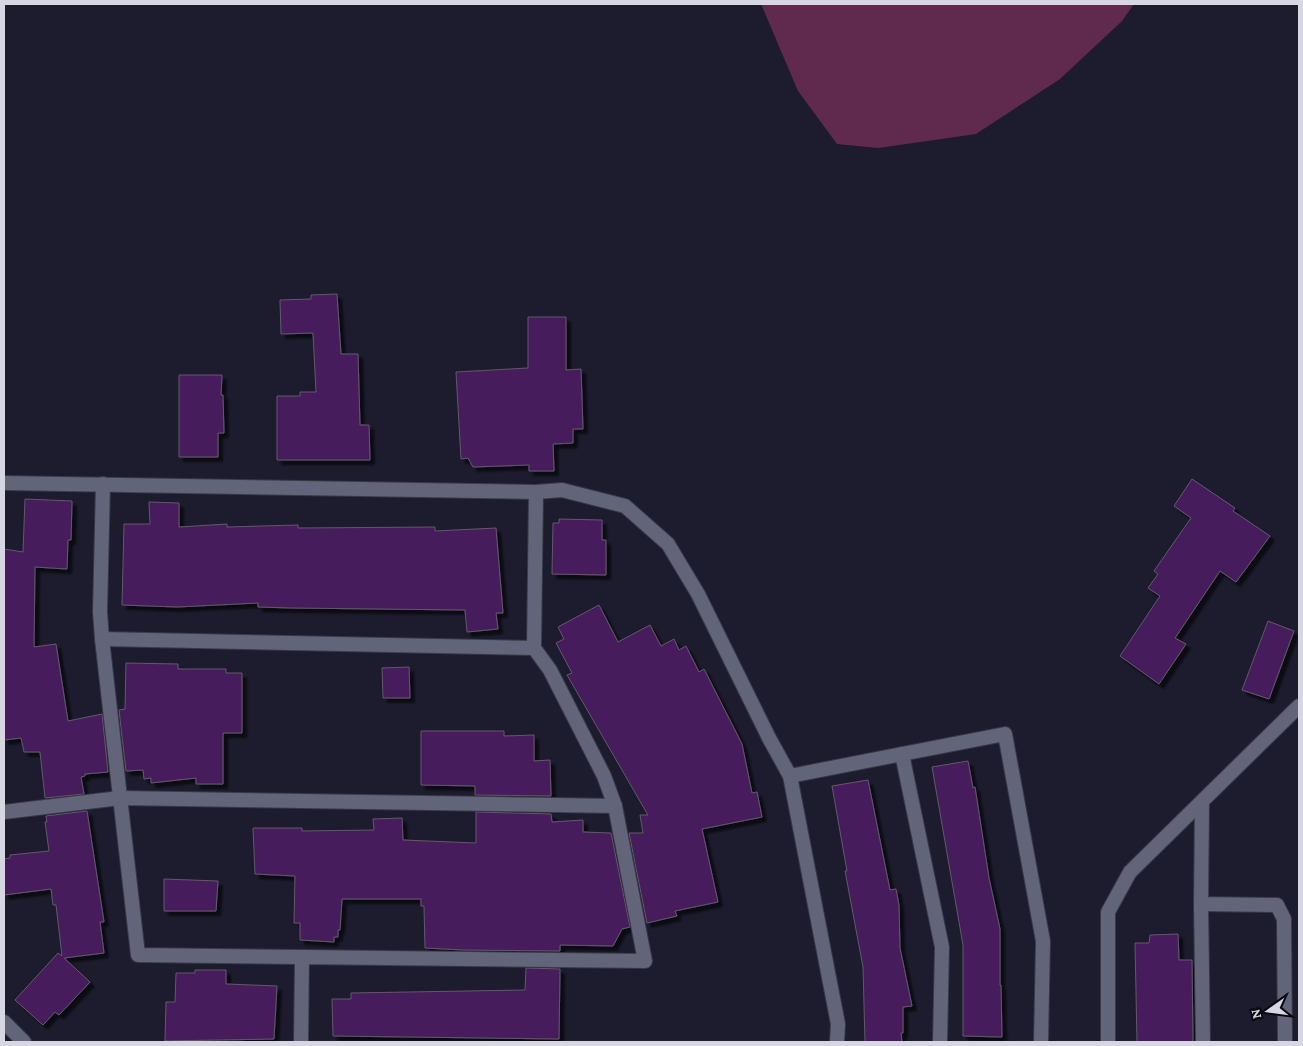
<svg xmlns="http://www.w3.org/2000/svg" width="1303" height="1046" font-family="'Crimson Pro',serif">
	<defs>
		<filter id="shadow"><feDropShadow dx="4.5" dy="4.5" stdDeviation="1" flood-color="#0009"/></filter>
	</defs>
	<rect width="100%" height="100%" fill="#1c1c2e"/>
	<!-- green -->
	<polygon fill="#602a4e" points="761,4 1134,4 1122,21 1060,79 976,134 878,148 837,144 798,91"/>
	<!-- building -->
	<g fill="#461d5c" stroke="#63586b" filter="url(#shadow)">
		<polygon points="337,294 341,354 358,354 360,425 369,425 370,460 277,460 277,396 300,396 300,392 316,392 313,333 281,334 280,300 311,299 311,295"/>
		<polygon points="528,317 566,317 566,370 581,369 583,429 573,429 573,443 553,444 554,471 529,471 529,465 473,467 468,458 461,459 456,372 528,368"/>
		<polygon points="179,375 222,375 221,395 223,395 224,433 218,433 218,457 179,457"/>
		<polygon points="1192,479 1235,508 1233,511 1270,536 1236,582 1220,571 1175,638 1186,644 1159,684 1120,656 1160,596 1148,588 1158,574 1154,571 1191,518 1174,506"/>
		<polygon points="25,499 72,501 71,540 68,540 67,569 35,567 34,647 56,644 68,721 102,714 108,772 85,774 85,776 81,777 84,794 45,798 40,752 24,752 21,738 4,740 4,549 23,552"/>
		<polygon points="149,502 179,503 179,527 227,524 227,527 298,525 298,528 435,527 435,531 496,528 503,613 496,613 498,629 467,632 465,610 292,608 258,607 258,603 177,607 122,605 124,524 150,524"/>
		<polygon points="559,519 602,520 602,540 606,540 606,575 552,574 553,523 559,523"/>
		<polygon points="599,605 618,642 650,625 661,646 674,639 679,650 686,646 699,672 704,669 742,744 752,793 757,792 762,817 702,829 718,902 675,911 677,916 647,923 629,833 643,833 640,815 648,815 567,675 572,673 556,643 564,639 558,627"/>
		<polygon points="1268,621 1294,631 1269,699 1242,690"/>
		<polygon points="126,663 178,664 178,669 226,669 226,673 242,673 242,733 223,733 223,784 196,784 196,778 151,783 151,778 144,779 143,770 126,771 119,710 125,709"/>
		<polygon points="409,667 410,698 383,698 382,668"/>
		<polygon points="421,731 504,731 504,736 534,735 534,761 550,760 551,796 475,795 475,786 421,785"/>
		<polygon points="968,761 973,788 975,787 989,878 1000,929 1000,985 1001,985 1002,1037 963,1036 963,945 932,767"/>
		<polygon points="868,780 890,890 896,889 899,905 900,948 912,1006 903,1007 903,1033 901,1033 902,1042 865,1042 863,967 845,871 847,871 832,786"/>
		<polygon points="87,811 104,922 100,922 104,953 64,958 90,982 59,1015 55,1012 43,1025 15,1000 58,953 62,956 56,905 53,905 51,889 4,895 4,859 10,858 10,855 49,851 45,822 47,822 46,816"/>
		<polygon points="476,812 551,814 552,822 583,820 583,832 611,833 630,927 622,929 613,946 560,945 560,951 463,950 425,948 424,906 421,906 421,899 342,899 340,930 338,930 338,937 334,937 334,942 300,940 300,923 294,923 295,876 255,874 253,828 302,828 302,831 374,830 373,819 402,818 403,840 476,843"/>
		<polygon points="164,879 218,881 216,911 164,911"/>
		<polygon points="1178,934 1179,960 1192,960 1193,1042 1137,1042 1135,943 1149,943 1150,935"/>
		<polygon points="526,968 560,969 559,1039 333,1036 332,999 351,999 351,993 525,990"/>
		<polygon points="195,970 226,970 226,984 277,986 274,1039 165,1041 166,1002 175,1002 176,973 195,973"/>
	</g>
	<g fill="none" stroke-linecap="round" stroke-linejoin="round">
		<defs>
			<g id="minor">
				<polyline points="4,483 536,492 562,490 625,506 668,544 698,594 769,738 790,776 838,1024 837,1042"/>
				<polyline points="103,484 100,612 102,639 138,955 302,957"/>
				<polyline points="102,639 534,648 536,492"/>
				<polyline points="534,648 550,670 604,776 615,806"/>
				<polyline points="902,754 1005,734 1043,941 1041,1042"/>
				<polyline points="790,776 902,754 942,947 940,1042"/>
				<polyline points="1202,803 1201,904 1277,905 1284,919 1285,1042"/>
				<polyline points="4,812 120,798 615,806 645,961 302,957 301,1042"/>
				<polyline points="1201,904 1203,1042"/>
				<polyline points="4,1022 24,1042"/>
				<polyline points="1108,1042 1108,912 1130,872 1299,706"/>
			</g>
		</defs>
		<!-- minor casing -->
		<use href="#minor" stroke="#393847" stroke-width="16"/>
		<!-- minor -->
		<use href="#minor" stroke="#626479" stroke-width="14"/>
	</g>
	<!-- border -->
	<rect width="1303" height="1046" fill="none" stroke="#d6d7e3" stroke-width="10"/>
	<!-- north arrow -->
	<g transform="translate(1268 1011) rotate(256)" stroke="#07080f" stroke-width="4" paint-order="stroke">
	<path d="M0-4L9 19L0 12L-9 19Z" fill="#d6d7e3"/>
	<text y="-8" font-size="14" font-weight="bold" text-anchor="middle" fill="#d6d7e3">N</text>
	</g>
</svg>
